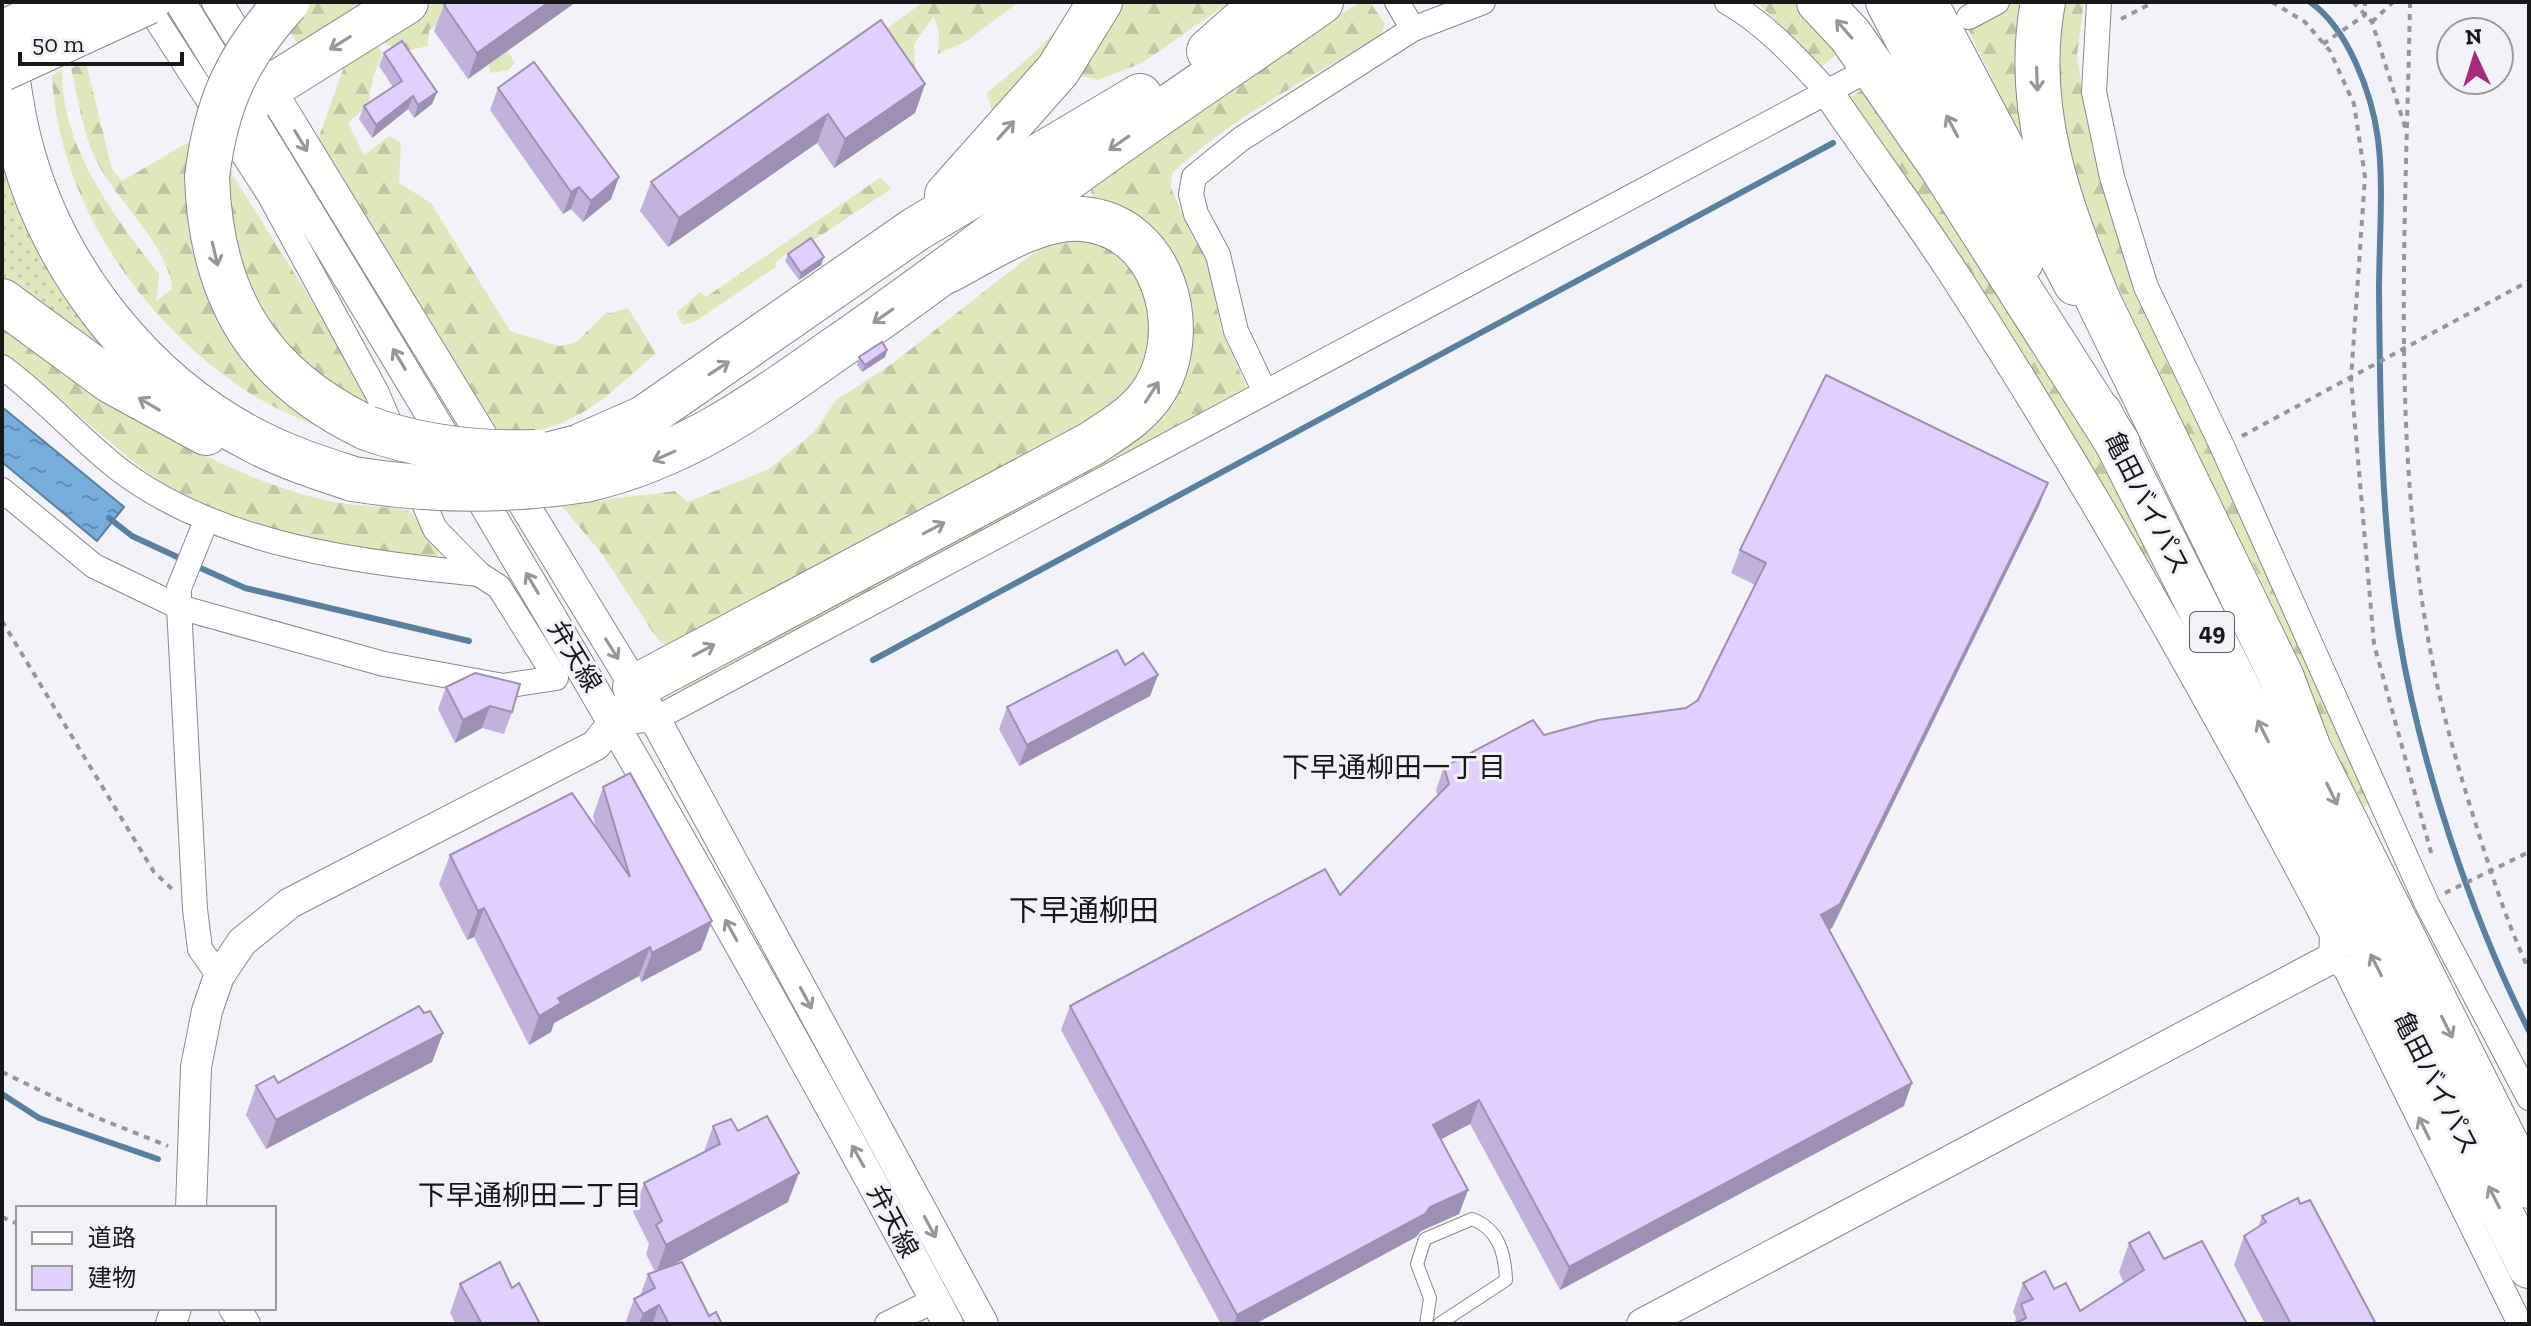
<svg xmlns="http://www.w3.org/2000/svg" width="2531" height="1326" font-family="'Zilla Slab','Noto Sans JP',serif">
	<defs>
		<pattern id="grass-dots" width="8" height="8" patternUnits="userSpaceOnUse" patternTransform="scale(2)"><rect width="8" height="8" fill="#e1e7bd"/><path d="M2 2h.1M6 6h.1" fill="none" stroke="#c0c5a2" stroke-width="1.8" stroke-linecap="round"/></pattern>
		<pattern id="forest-firs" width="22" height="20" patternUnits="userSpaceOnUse" patternTransform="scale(2)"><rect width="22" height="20" fill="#e1e7bd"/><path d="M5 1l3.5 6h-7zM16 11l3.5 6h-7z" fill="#c0c5a2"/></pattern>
		<pattern id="water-ripples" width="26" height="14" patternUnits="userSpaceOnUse" patternTransform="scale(2)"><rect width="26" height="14" fill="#76adda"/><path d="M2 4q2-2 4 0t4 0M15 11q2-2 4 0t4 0" fill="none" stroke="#608cb0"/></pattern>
	</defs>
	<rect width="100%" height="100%" fill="#f2f3f8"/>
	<!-- grass -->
	<polygon fill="url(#grass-dots)" points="2,115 131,368 2,284"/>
	<!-- forest -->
	<g fill="url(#forest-firs)">
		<polygon points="314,2 384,2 304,52 286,27 294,15"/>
		<polygon points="436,2 477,2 515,63 508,70 490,73 489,60 456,12 429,30 428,46 402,52 376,39"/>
		<polygon points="923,2 1019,2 965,42 938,54 939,31 934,16 914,44 916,79 878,35"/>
		<path d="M1072,2H1082L1063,41L993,116L987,93C1020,65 1049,44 1073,7Z"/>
		<polygon points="1117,2 1230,2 1142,63 1098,80 1076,75"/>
		<path d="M1361,2H1370L1385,24L1379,39C1314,73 1226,122 1172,173L1171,188L1192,236L1208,261L1221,329L1247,388L682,690L677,679L1129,437L1184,343L1095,204L1090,188L1262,61Z"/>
		<polygon points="1757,2 1796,2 1840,52 1821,67"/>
		<polygon points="2009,2 2036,2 2031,159 1967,27"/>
		<polygon points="2055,2 2084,2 2077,55 2087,122 2121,239 2370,802 2361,810 2264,586 2171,405 2081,204 2048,59"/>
		<path d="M377,43L382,55L373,78L368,105L348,123L364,155L389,136L401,143L399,183L431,203L510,331L559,346L575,343L605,314L628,308L656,353C604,399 573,433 500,435L316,145L348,56Z"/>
		<path d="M86,63L112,169L122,181L196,138L193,208L342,437C311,423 277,411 248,392C143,323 59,204 52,76L62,70C61,147 114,216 159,274L156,301L172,289C168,243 115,201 95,158C82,130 78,98 71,68Z"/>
		<polygon points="1870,84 1947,193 2152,548 2156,576 1946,234 1850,98"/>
		<polygon points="225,163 354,368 383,421 280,347 235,272"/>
		<polygon points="881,177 891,189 811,242 805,240 775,263 776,267 696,321 683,325 676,313 700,292 706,297"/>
		<path d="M1083,236C1136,259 1157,279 1150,338C1149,347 1150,360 1146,368C1133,397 1105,415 1081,434L669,647L658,640L602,554L561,505L675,491L688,502L769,469L814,432L835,401L893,363L1027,258L1054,240Z"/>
		<path d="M2,320C96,394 196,465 312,497C342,506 378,506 409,510L440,551L434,563C346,551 228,532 155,478C102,439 56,391 2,355Z"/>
	</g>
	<!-- water -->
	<polygon fill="url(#water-ripples)" stroke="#5a80a0" stroke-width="2" points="2,407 124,507 97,541 2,462"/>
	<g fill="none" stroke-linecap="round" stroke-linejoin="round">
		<!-- stream -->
		<g stroke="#5a80a0" stroke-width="6">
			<path d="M2310,2C2348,28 2372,94 2378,139C2384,184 2379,244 2379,291C2380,406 2381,521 2399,635C2420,763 2471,916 2529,1031"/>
			<polyline points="109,518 132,536 186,561"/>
			<polyline points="196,566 245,588 469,641"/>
			<polyline points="873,660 1833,143"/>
			<polyline points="2,1094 39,1118 158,1159"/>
		</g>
		<defs>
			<path id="service" d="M1426,1324L1430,1298L1417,1264L1425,1239L1472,1219C1499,1229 1505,1254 1506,1280L1439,1324"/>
			<g id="minor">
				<polyline points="145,2 270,196 377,393 397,440"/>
				<polyline points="1397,2 1413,29"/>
				<path d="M1727,2C1767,25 1796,58 1827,91"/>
				<polyline points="2099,2 2094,92 2112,177 2146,287 2222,446 2427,904 2529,1098"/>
				<polyline points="1969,17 1997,2"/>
				<path d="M2,367C45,398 79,439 121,471C222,546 358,562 479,574"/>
				<polyline points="1265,392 1236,331 1218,255 1196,214 1191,194 1194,177 1241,139 1413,29 1483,2"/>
				<polyline points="2,490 94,566 179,607 384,664 503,686 556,678 499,587 479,574 435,529 414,481"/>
				<polyline points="206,521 179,588 179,607 195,909 200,949 219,976"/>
				<polyline points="615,723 655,719 1855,77"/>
				<polyline points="2334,957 2346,970 2520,1324"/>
				<polyline points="887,1324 935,1300"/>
			</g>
			<g id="tertiary">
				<path d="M180,2C447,436 709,874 948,1324"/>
				<polyline points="217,2 655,719 983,1324"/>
				<polyline points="191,1208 196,1067 207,1011 219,976 242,942 290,903 596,745 623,709"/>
				<polyline points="234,1308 245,1324"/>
				<polyline points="171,1324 176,1308"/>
				<path d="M1642,1324L2334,957L2335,934C2219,712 2097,495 1961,285C1919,219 1871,156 1827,91"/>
			</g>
			<g id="trunk">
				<polyline points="1887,2 2022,262"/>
				<polyline points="1926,2 2075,284"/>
				<polyline points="2101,413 2529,1267"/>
				<polyline points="2291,711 2529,1187"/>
			</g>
			<g id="motorway">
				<polyline points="1819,2 1850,35 1939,163 2118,444"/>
				<path d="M2043,2C2023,108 2059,203 2098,300L2282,678L2307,744"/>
				<path d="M2,31C6,71 11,112 22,151C55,272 144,385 257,442C288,458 320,468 353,479"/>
				<polyline points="1209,51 1264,2"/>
				<polyline points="243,104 406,2"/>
				<path d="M207,177C211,296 257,375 367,428"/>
				<polyline points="947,195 1058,70 1100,2"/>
				<polyline points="2,301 111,381 206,433"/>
				<polyline points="578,447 644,418 916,229 1140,96"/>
				<path d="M585,480C679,459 754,407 831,352C905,301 976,248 1047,194C1136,127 1230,66 1321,2"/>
				<path d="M635,687L1091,444C1115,428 1140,414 1155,389C1192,328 1163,225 1082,219C1035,216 986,251 947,271"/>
			</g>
		</defs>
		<!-- service casing -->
		<use href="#service" stroke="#87898d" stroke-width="14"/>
		<!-- minor casing -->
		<use href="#minor" stroke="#87898d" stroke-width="26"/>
		<!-- tertiary casing -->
		<use href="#tertiary" stroke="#87898d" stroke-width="32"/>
		<!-- trunk casing -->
		<use href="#trunk" stroke="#87898d" stroke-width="44"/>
		<!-- motorway casing -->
		<use href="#motorway" stroke="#87898d" stroke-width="46"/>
		<!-- path -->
		<g stroke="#959699" stroke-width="4" stroke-dasharray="6 6" stroke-linecap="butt">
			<polyline points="2272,2 2305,22 2330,51 2354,104 2365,177 2351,379 2374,644 2432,856"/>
			<polyline points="2353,2 2372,22 2406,130"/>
			<path d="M2410,2C2406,222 2390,447 2433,665C2444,720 2460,775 2477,828C2492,876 2508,925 2529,970"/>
			<polyline points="2121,19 2154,2"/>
			<polyline points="2372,22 2393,2"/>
			<polyline points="2323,44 2365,15 2365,2"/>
			<polyline points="2242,436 2529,281"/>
			<polyline points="2,621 154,872 172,889"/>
			<polyline points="2445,893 2529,852"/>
			<polyline points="2,1072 93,1116 168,1146"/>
			<polyline points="2,1217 18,1224"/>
		</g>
		<!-- service -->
		<use href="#service" stroke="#fff" stroke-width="12"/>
		<!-- minor -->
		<use href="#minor" stroke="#fff" stroke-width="24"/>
		<!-- tertiary -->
		<use href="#tertiary" stroke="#fff" stroke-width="30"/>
		<!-- trunk -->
		<use href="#trunk" stroke="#fff" stroke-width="42"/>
		<!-- motorway -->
		<use href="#motorway" stroke="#fff" stroke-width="44"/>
		<defs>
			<g id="motorway-bridge">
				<polyline points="2,33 69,2"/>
				<polyline points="2,69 148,2"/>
				<path d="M207,177C216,103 237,57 287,2"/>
				<path d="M367,428C422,448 478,454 536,452"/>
				<polyline points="504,466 578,447"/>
				<path d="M353,479C432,492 506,492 585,480"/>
			</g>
		</defs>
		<!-- motorway-bridge casing -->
		<use href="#motorway-bridge" stroke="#87898d" stroke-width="46" stroke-linecap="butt"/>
		<!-- motorway-bridge -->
		<use href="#motorway-bridge" stroke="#fff" stroke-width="44"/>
	</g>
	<!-- wall -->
	<g fill="#c2b1db">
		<polygon points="576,2 468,79 434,31 444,5"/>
		<polygon points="881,20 925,84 915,113 834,168 817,143 668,247 640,211 651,182"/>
		<polygon points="384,53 437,92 432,104 414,118 408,109 372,138 359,119 364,106 393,87 379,66"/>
		<polygon points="498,88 619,177 611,199 583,222 571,209 563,214 490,110"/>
		<polygon points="788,254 824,257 821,265 799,280 785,261"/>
		<polygon points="887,350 885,357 862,372 857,365 859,357"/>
		<polygon points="2039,506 1832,928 1829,929 1904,1106 1560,1290 1470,1124 1440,1140 1468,1190 1459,1214 1421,1231 1416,1237 1255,1324 1221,1324 1061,1030 1070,1006 1340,895 1438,796 1436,790 1444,767 1544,735 1686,708 1698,700 1755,585 1731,573 1740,550"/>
		<polygon points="1125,665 1158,675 1150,696 1019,766 999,729 1007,707"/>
		<polygon points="446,687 512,712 504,734 482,728 455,743 438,709"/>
		<polygon points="603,787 701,950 641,982 639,976 554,1023 551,1032 529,1045 474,937 467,940 439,884 450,855 596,827 593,816"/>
		<polygon points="424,1013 443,1033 432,1062 266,1149 246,1115 256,1086 278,1083"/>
		<polygon points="713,1126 738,1131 788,1202 667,1268 709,1316 722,1324 628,1324 626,1321 634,1299 640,1296 648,1274 655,1272 646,1254 649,1244 633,1212 644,1183 704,1152"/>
		<polygon points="2300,1204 2376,1324 2265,1324 2234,1265 2244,1236 2258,1228 2262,1216"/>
		<polygon points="2129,1243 2164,1259 2247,1324 2014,1324 2016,1318 2013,1312 2023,1283 2054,1289 2080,1311 2124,1283 2119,1272"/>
		<polygon points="460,1284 512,1288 540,1324 456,1324 450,1313"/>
	</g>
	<!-- shaded-wall -->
	<g fill="#9e90b2">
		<polygon points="549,2 576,2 468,79 477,53"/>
		<polygon points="925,84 915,113 834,168 845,139"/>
		<polygon points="437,92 432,104 414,118 418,105"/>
		<polygon points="413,96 408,109 372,138 376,125"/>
		<polygon points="828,114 817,143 668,247 679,218"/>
		<polygon points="619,177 611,199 583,222 591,201"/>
		<polygon points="579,187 571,209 563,214 571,192"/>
		<polygon points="824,257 821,265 799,280 801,273"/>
		<polygon points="887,350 885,357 862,372 865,365"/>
		<polygon points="2048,483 2039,506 1832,928 1813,938 1821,915"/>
		<polygon points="1158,675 1150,696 1019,766 1027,745"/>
		<polygon points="490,706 482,728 455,743 463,720"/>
		<polygon points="484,908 474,937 467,940 478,911"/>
		<polygon points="712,921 701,950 641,982 652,953"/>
		<polygon points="650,947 639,976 554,1023 551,1032 529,1045 539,1016 558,998"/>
		<polygon points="443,1033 432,1062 266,1149 276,1120"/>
		<polygon points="1912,1083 1904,1106 1560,1290 1569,1267"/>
		<polygon points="1479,1100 1470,1124 1424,1148 1433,1125"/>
		<polygon points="799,1173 788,1202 656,1274 666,1245"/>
		<polygon points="1468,1190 1459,1214 1421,1231 1416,1237 1255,1324 1234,1324 1237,1315 1430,1207"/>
		<polygon points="659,1305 652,1324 639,1324 643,1314"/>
	</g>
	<!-- building -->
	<g fill="#e2ceff" stroke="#9e90b2" stroke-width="2">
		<polygon points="448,2 549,2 477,53 444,5"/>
		<polygon points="881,20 925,84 845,139 828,114 679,218 651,182"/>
		<polygon points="402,41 437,92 418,105 413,96 376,125 364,106 402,81 384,53"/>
		<polygon points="534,62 619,177 591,201 579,187 571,192 498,88"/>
		<polygon points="811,238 824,257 801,273 788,254"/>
		<polygon points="882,342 887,350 865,365 859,357"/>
		<polygon points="1826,375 2048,483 1840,904 1821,915 1912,1083 1569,1267 1479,1100 1433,1125 1468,1190 1430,1207 1425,1214 1237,1315 1070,1006 1325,869 1340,895 1449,784 1444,767 1533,720 1544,735 1598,720 1686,708 1698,700 1766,563 1740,550"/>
		<polygon points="1117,650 1125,665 1143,653 1158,675 1027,745 1007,707"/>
		<polygon points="475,673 520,684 512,712 490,706 463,720 446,687"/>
		<polygon points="630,773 712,921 652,953 650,947 558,998 561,1003 539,1016 484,908 478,911 450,855 572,793 630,877 603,787"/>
		<polygon points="419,1006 424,1013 430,1011 443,1033 276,1120 256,1086 274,1076 278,1083"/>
		<polygon points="767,1116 799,1173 666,1245 656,1225 662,1221 644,1183 720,1144 713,1126 731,1119 738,1131"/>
		<polygon points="2298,1198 2300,1204 2310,1200 2376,1324 2291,1324 2244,1236 2266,1222 2262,1216"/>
		<polygon points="2149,1232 2164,1259 2202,1241 2247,1324 2014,1324 2026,1318 2021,1304 2033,1299 2023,1283 2045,1271 2054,1289 2066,1283 2080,1311 2144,1270 2129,1243"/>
		<polygon points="500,1262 512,1288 519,1283 540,1324 482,1324 460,1284"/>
		<polygon points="682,1262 709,1316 716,1312 722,1324 669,1324 659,1305 643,1314 634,1299 655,1288 648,1274"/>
	</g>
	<!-- one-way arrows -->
	<defs><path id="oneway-shaft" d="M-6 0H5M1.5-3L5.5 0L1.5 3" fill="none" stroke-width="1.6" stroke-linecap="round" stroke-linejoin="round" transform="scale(2)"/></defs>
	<g stroke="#979798">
		<use href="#oneway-shaft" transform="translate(1844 29) rotate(-131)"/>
		<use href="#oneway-shaft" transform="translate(340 43) rotate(148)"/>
		<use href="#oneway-shaft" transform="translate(2037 79) rotate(88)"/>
		<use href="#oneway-shaft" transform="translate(1952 126) rotate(-118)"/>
		<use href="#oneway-shaft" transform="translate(1006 130) rotate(-48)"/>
		<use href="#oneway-shaft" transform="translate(301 141) rotate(59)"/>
		<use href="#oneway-shaft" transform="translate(1119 143) rotate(145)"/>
		<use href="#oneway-shaft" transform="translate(215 254) rotate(77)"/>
		<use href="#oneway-shaft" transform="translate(883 316) rotate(145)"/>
		<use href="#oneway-shaft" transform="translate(399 359) rotate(-121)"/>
		<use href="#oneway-shaft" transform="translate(719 368) rotate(-33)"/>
		<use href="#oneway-shaft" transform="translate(1152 392) rotate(-57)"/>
		<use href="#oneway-shaft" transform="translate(149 404) rotate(-149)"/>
		<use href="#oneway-shaft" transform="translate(664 456) rotate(156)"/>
		<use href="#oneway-shaft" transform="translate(934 528) rotate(-28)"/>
		<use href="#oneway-shaft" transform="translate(532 583) rotate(-121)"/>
		<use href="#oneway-shaft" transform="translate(612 649) rotate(58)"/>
		<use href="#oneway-shaft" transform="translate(704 650) rotate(-28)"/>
		<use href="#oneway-shaft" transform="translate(2263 731) rotate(-117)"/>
		<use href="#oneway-shaft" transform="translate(2332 794) rotate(64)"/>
		<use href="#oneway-shaft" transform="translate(731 930) rotate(-119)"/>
		<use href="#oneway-shaft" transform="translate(2376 965) rotate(-117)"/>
		<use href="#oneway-shaft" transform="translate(806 998) rotate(62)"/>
		<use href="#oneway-shaft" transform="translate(2447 1027) rotate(63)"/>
		<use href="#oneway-shaft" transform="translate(2424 1128) rotate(-116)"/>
		<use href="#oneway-shaft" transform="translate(858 1156) rotate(-119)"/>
		<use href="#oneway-shaft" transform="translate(2494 1197) rotate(-117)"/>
		<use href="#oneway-shaft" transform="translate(930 1227) rotate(62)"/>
	</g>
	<g text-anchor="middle" stroke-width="6" stroke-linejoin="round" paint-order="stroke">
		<!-- shield labels -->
		<rect fill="#f2f3f8" stroke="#595a5c" stroke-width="2" x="2190" y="612" width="44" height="40" rx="6"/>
		<g font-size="24" font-weight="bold" fill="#171819">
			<text x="2212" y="640">49</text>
		</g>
		<!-- street labels -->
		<g font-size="26" fill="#171819" stroke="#f2f3f8">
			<text transform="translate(2147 503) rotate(63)" y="9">亀田バイパス</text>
			<text transform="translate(575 656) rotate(59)" y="9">弁天線</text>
			<text transform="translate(2436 1083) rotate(63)" y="9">亀田バイパス</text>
			<text transform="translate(893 1221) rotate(62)" y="9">弁天線</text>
		</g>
		<!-- neighbourhood labels -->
		<g font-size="28" fill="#171819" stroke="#f2f3f8">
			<text x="1394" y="777">下早通柳田一丁目</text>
			<text x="530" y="1205">下早通柳田二丁目</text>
		</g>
		<!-- quarter labels -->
		<g font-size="30" fill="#171819" stroke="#f2f3f8">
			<text x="1084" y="921">下早通柳田</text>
		</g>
	</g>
	<!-- border -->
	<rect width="2531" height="1326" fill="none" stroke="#171819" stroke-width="8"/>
	<!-- legend -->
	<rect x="16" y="1206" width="260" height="104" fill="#f2f3f8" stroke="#9a9b9f" stroke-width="2"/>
	<rect x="32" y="1232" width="40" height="12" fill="#ffffff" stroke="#9a9b9f" stroke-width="2"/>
	<text x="88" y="1246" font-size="24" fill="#171819">道路</text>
	<rect x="32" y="1266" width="40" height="24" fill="#e2ceff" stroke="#9a9b9f" stroke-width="2"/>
	<text x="88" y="1286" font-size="24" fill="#171819">建物</text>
	<!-- north arrow -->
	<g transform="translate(2475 56) rotate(356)"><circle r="38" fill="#f2f3f8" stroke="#9a9b9f" stroke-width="2"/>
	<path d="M0-6L14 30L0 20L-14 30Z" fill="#a92b7c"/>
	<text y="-12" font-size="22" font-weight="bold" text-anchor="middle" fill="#171819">N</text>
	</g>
	<!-- scale -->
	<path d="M20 52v12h162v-12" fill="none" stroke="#171819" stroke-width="4"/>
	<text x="32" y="52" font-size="24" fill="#171819" stroke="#f2f3f8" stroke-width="6" paint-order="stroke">50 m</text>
</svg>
